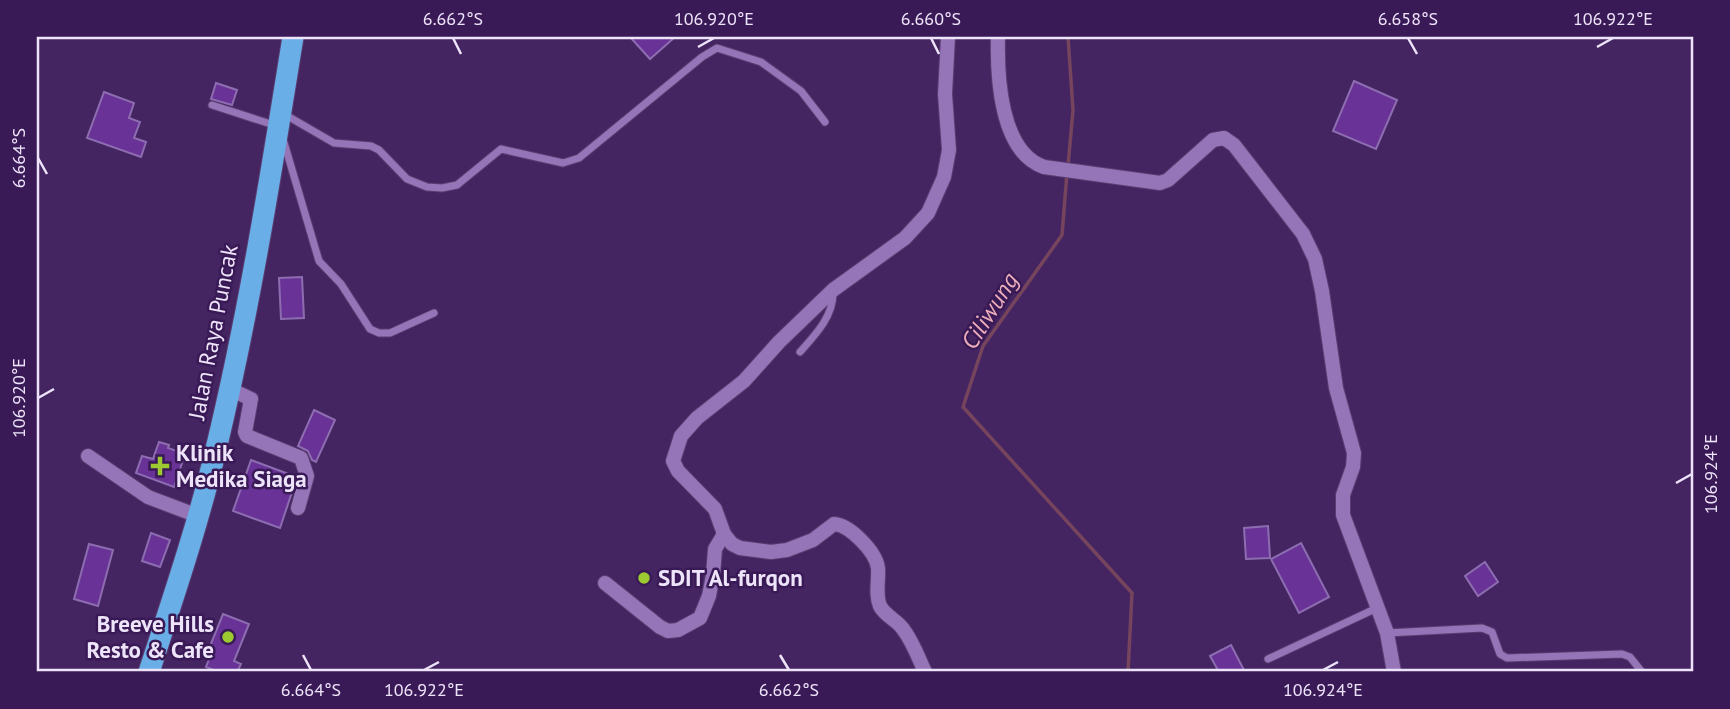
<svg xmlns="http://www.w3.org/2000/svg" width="1730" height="709" font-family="'PT Sans',sans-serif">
	<rect width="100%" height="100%" fill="#442562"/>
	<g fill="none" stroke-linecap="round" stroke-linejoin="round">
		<!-- stream -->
		<g stroke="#76455d" stroke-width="3.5">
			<polyline points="1068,37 1073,110 1068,166"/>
			<polyline points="1067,173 1062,235 983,346 963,407 1132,593 1128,672"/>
		</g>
	</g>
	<!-- building -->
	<g fill="#683297" stroke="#8d6db0" stroke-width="2">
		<polygon points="630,37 675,37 650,59"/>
		<polygon points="1354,81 1397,100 1376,149 1333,131"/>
		<polygon points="216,83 237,90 232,105 211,99"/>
		<polygon points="104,92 134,103 129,118 140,122 134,138 146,142 141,157 87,138"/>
		<polygon points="302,277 304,318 281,319 279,278"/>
		<polygon points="314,410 335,420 316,462 312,460 308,451 298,446"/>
		<polygon points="159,442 169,445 168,448 185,454 174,487 136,473 142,456 153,459"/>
		<polygon points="251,460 297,477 280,528 233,511"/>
		<polygon points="1268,526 1270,558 1246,559 1244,528"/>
		<polygon points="151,533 170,540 160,567 142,561"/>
		<polygon points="1301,543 1329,597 1299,613 1271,559"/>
		<polygon points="89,544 113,550 98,606 74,599"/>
		<polygon points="1485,562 1498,582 1478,596 1465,576"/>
		<polygon points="223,614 249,624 234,661 241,664 237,672 219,672 206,667 212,652 208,651"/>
		<polygon points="1231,645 1245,672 1219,672 1210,656"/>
	</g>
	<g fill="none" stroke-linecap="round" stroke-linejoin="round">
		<defs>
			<g id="lane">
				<polyline points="212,105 277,126"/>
				<polyline points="284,114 334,143 371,146 379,150 407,179 427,187 442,188 457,185 501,149 563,163 579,158 702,57 717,48 761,62 801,91 825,122"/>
				<polyline points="283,139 319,261 341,284 370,329 379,333 390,333 434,313"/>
				<path d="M800,352C815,335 833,317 833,293"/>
				<polyline points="1387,633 1482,628 1492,632 1500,654 1507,658 1622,654 1630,657 1642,672"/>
				<polyline points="1268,659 1377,608"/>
			</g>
			<g id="street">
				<path d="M998,37C997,76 1000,152 1044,167L1160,183L1168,180L1213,140L1224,138L1234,145L1303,234L1315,259L1322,291L1336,388L1354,453L1353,467L1343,495V515L1387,633L1394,672"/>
				<polyline points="230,389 251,399 245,432 247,436 301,458 307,476 298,508"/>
				<polyline points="88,456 148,497 198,516"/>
				<polyline points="605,583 660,627 668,631 678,630 700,618 709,596 713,575 715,549 724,534"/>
				<path d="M925,672C918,657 913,642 903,629C897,620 885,616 880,606C875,594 879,581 878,568C876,552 850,525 834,524L813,540L787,550L771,552L740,548L732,544L724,534L715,509L678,471L673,461L681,436L697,418L744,381L779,342L833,290L905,238L928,213L944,177L949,150L945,94L948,37"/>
			</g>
			<path id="highway" d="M149,672C173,598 198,525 216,449C249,313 271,174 293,37"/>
		</defs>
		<!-- lane casing -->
		<use href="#lane" stroke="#5a3d70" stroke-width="9"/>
		<!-- street casing -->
		<use href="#street" stroke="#5a3d70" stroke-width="16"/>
		<!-- highway casing -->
		<use href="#highway" stroke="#5a3d70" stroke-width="23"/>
		<!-- lane -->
		<use href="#lane" stroke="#9574b8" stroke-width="7"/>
		<!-- street -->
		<use href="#street" stroke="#9574b8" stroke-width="14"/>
		<!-- highway -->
		<use href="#highway" stroke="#69aee7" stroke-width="21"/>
	</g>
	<!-- ticks -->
	<path fill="none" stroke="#eee4fa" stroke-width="2.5" d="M453,38L461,54M931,38L939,54M1408,38L1417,54M698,47L714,38M1597,47L1613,38M38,158L47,174M38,398L54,389M1676,483L1692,474M303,655L311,670M780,655L789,670M424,670L439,662M1323,670L1338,662"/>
	<!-- markers -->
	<g fill="#9dca31" stroke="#3a1a56" stroke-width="2.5">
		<path d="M156.5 455.5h7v7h7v7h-7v7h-7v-7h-7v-7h7z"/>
		<circle cx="644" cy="578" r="7"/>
		<circle cx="228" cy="637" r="7"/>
	</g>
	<g text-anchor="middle" stroke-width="5" stroke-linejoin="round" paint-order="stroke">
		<!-- street labels -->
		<g font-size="23" fill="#eee4fa" stroke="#3a1a56">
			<text transform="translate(213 332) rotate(-79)" y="8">Jalan Raya Puncak</text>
		</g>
		<!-- poi labels -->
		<g font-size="23" font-weight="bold" fill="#eee4fa" stroke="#3a1a56" text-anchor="start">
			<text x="176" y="461">Klinik<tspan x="176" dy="26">Medika Siaga</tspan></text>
			<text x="658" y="586">SDIT Al-furqon</text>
			<text x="214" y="632" text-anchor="end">Breeve Hills<tspan x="214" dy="26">Resto &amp; Cafe</tspan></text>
		</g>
		<!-- water labels -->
		<g font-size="24" font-style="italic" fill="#edaebb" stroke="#3a1a56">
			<text transform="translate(990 311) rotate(-58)" y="8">Ciliwung</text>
		</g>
	</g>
	<!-- border -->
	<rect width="1730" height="709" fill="none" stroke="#3a1a56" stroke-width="77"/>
	<rect x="38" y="38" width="1654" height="632" fill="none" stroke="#eee4fa" stroke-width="2.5"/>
	<g font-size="18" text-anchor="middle" fill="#eee4fa">
		<text x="453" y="25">6.662°S</text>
		<text x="714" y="25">106.920°E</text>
		<text x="931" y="25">6.660°S</text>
		<text x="1408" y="25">6.658°S</text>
		<text x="1613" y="25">106.922°E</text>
		<text transform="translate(19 158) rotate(-90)" y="6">6.664°S</text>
		<text transform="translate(19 398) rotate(-90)" y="6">106.920°E</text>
		<text transform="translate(1711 474) rotate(-90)" y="6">106.924°E</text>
		<text x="311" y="696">6.664°S</text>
		<text x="424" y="696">106.922°E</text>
		<text x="789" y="696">6.662°S</text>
		<text x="1323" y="696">106.924°E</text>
	</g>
</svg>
